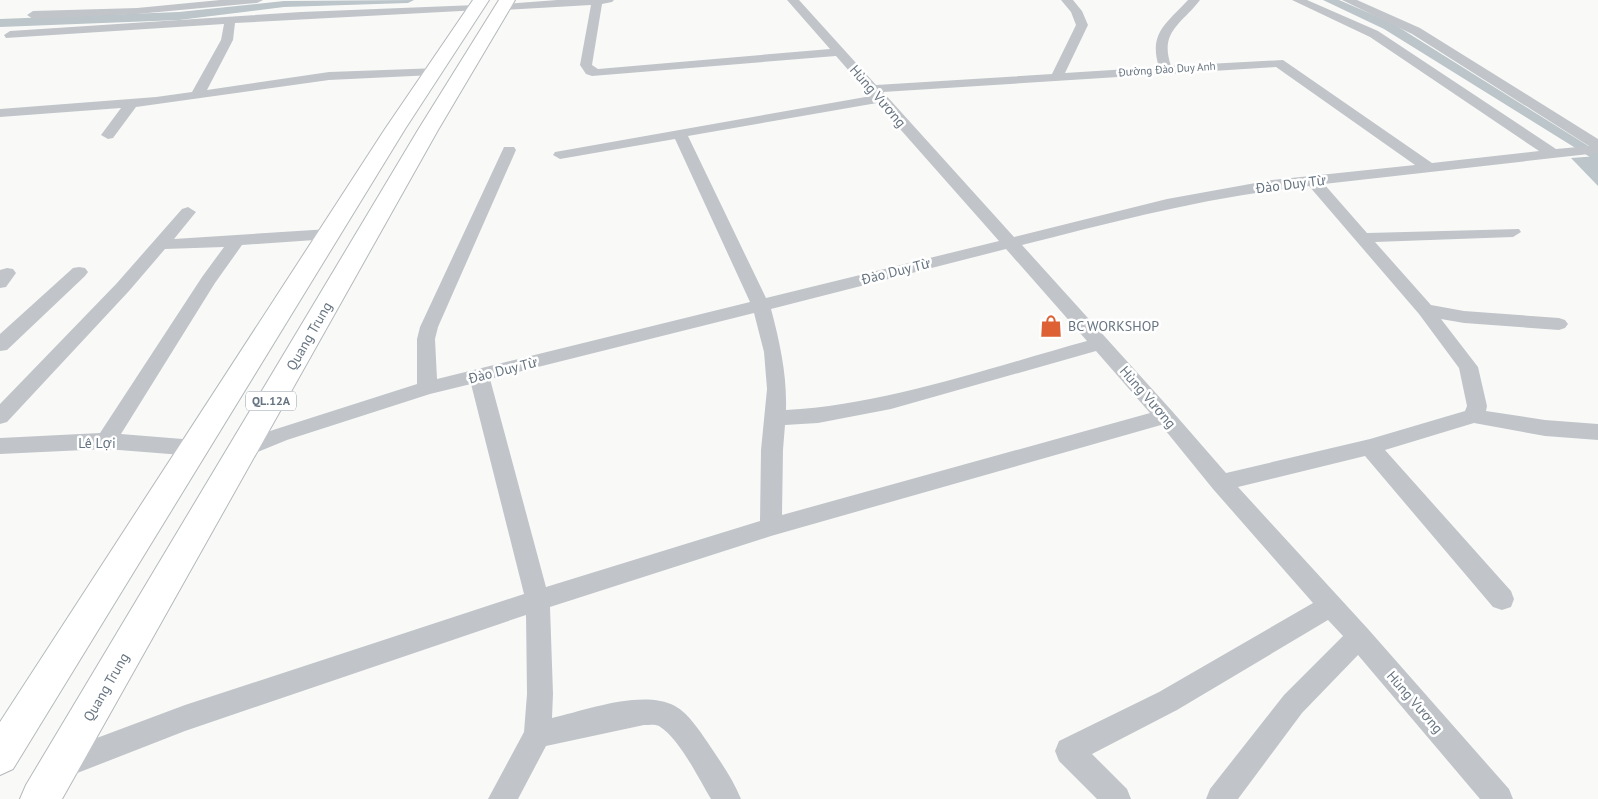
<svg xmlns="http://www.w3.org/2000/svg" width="1598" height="799" font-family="'PT Sans',sans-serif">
	<rect width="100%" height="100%" fill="#f9faf8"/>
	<!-- water -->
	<polygon fill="#bbc5ca" points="1598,156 1598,186 1571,158"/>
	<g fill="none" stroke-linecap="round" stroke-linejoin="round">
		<!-- canal -->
		<g fill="#bbc5ca" fill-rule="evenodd">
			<polygon points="414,0 408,3 284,7 179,20 0,27 0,19 179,12 284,1"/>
			<polygon points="1323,0 1339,0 1392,23 1598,152 1598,162 1384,29"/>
		</g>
		<defs>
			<g id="highway">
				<polygon points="473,0 489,0 405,129 13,769 0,775 0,722 385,129"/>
				<polygon points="499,0 515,0 438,130 62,799 20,799 26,785 418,130"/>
			</g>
		</defs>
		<!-- highway casing -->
		<use href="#highway" stroke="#b5b9bc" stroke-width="2"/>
		<!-- minor -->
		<g fill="#c1c5c9" fill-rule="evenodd">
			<polygon points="220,0 263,0 257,3 137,14 33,19 27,15 33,11 137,8"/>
			<path d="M557,0H614L612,2L602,4L592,65L598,69L830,49L787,0H799L876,85L1052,74L1076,25L1071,12L1061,0H1073L1082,11L1088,25L1065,73L1159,67C1148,33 1167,23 1188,0H1200C1182,24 1159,31 1171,66L1283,60L1432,163L1539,151L1370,37L1292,0H1307L1378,31L1556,149L1589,146L1412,34L1342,0H1357L1420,28L1598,139V153L1324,184L1367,233L1519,229L1521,232L1513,237L1375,242L1431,305L1464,311L1559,318L1565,320L1568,324L1565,328L1559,330L1464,323L1441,319L1478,367L1487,406L1486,411L1545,420L1598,424V440L1545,436L1474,423L1385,450L1511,591L1514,599L1511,607L1502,610L1493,607L1365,456L1238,487L1368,629L1509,789L1513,799H1480L1358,655L1302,713L1238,799H1206L1210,789L1284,695L1343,636L1328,620L1177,710L1092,754L1127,789L1131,799H1097L1059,761L1055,751L1059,741L1159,692L1313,603L1213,489L1161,425L771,536L550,607L553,694L552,718C587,710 642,689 675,706C689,714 699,730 708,743C720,761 733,779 741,799H711C699,779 679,738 659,726C655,724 649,725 644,725L546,746L518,799H488L524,732L527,694L526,615L185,731L62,779L52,775L48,765L52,755L62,751L185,705L524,594L471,384L430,394L287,440L243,458L236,456L232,450L236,444L273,430L417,384V339L420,327L504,147H514L516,150L438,327L435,339L437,379L750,302L675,139L560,159L553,155L555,152L871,96L836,56L592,76L586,74L580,65L591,5L503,10L497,7L503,4ZM1276,67L1415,165L1272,180L1167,199L1014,237L883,92ZM877,103L999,241L766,298L688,136ZM1309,186L1419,314L1459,368L1467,406L1465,411L1370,439L1226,473L1172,411L1022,245C1117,221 1211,196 1309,186ZM1006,249L1087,341C992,367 885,405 786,410C787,375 780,343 771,309ZM754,313L764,352L767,389L761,450L760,521L546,587L490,379ZM1096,351L1150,413L782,515L783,450L785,425L818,423L891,409Z"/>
			<polygon points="476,5 482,8 480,10 235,23 233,40 207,90 329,72 439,68 440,71 439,74 434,75 329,80 136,107 113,138 108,139 101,135 121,108 0,117 0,109 156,97 192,92 221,40 224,24 6,38 4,35 10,31 301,12"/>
			<polygon points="188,207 196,212 174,239 329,229 337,234 329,239 242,245 215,283 121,434 195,440 202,442 206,448 202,454 195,456 106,449 0,454 0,438 100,433 202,277 224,247 165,249 129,291 7,422 0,424 0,404 117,283 182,209"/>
			<polygon points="79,267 85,268 88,272 85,276 7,350 0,351 0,334 73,268"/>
			<polygon points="7,268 13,269 16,273 6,287 0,288 0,270"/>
		</g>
		<!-- highway -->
		<use href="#highway" fill="#fff" fill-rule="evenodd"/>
	</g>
	<!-- icons -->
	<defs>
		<symbol id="shop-bare" viewBox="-9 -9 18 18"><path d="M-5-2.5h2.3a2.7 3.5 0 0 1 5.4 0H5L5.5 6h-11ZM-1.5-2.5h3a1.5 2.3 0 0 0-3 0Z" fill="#dd6134" stroke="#fff" stroke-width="2.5" paint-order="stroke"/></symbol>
	</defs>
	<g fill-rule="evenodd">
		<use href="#shop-bare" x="1035" y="310" width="32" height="32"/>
	</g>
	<g text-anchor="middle" stroke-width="5" stroke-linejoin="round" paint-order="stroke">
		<!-- far-street labels -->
		<g font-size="11" fill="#667481" stroke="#fff">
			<text transform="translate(1167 69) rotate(-4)" y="4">Đường Đào Duy Anh</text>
		</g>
		<!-- shield labels -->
		<rect fill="#fff" stroke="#949ea7" stroke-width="1" x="246" y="391.5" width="50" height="19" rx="4"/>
		<g font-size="12" font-weight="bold" fill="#667481">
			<text x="271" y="405">QL.12A</text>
		</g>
		<!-- street labels -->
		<g font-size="14" fill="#667481" stroke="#fff">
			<text transform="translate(878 96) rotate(49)" y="5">Hùng Vương</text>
			<text transform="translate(1291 184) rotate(-7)" y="5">Đào Duy Từ</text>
			<text transform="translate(896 271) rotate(-14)" y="5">Đào Duy Từ</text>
			<text transform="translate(309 336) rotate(-60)" y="5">Quang Trung</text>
			<text transform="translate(503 370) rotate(-14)" y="5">Đào Duy Từ</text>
			<text transform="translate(1148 397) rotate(49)" y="5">Hùng Vương</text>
			<text x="97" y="448">Lê Lợi</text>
			<text transform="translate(106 687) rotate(-60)" y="5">Quang Trung</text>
			<text transform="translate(1415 702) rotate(49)" y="5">Hùng Vương</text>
		</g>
		<!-- poi labels -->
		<g font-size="14" fill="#667481" stroke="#fff" text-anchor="start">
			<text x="1068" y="331">BC WORKSHOP</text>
		</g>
	</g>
</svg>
